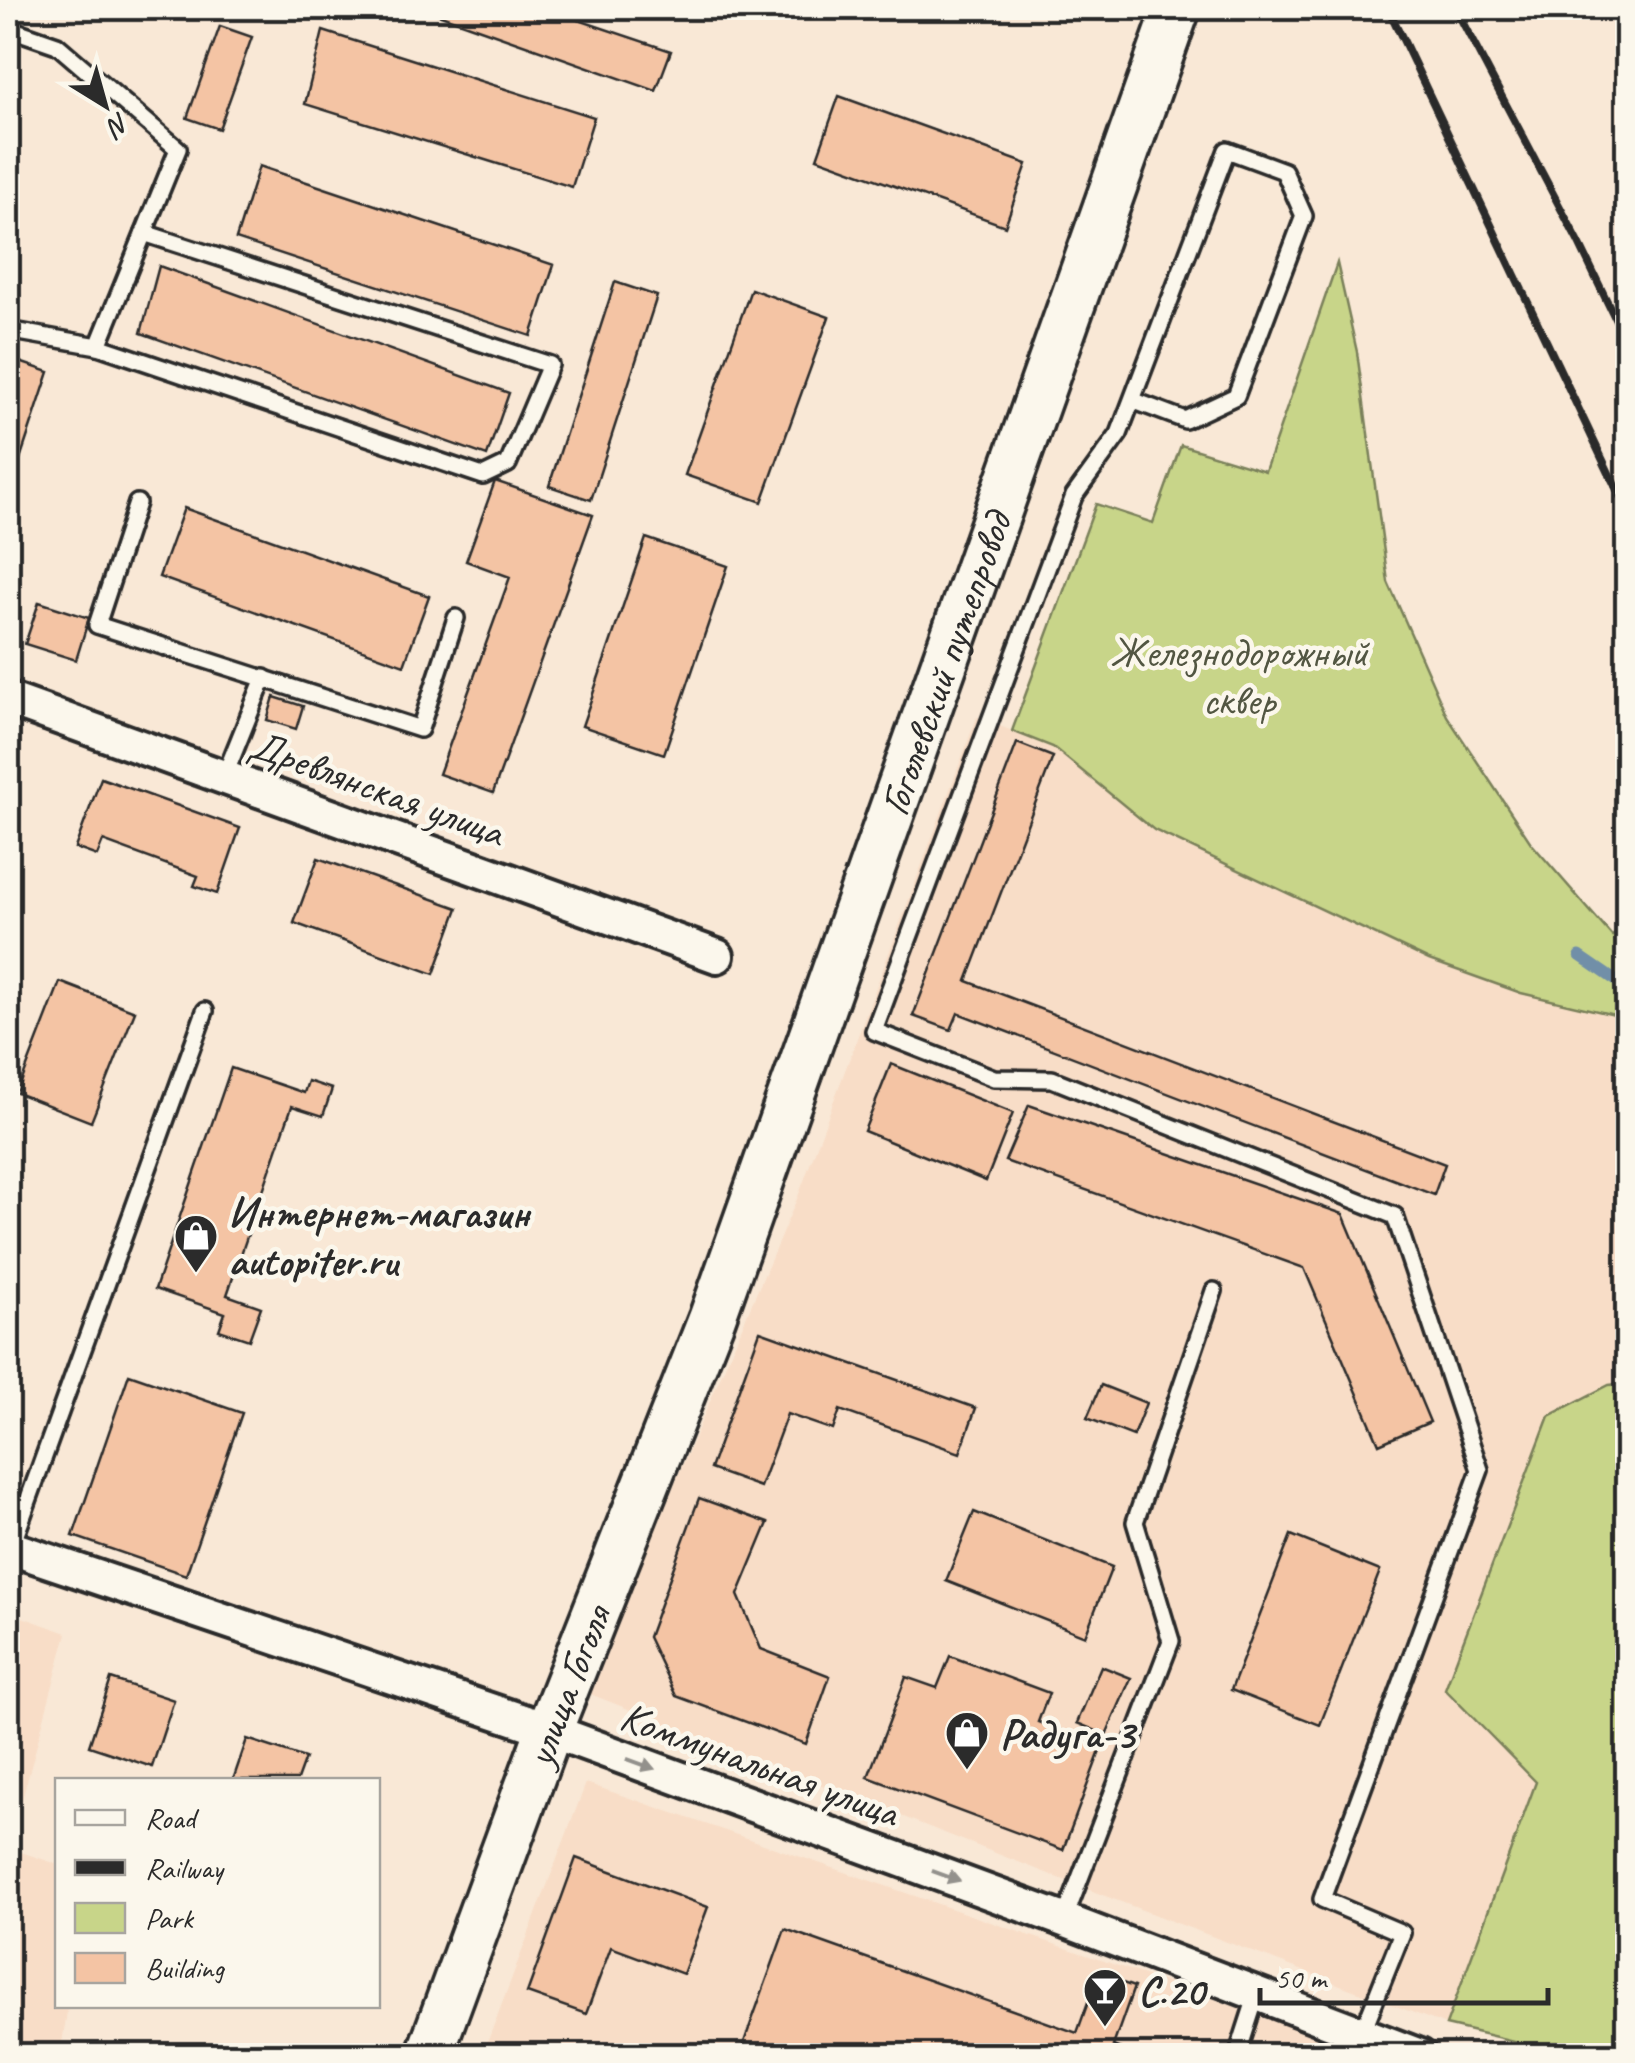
<svg xmlns="http://www.w3.org/2000/svg" width="1635" height="2063" font-family="Caveat,sans-serif">
	<rect width="100%" height="100%" fill="#f9e8d6"/>
	<filter id="ink" filterUnits="userSpaceOnUse"><feTurbulence type="fractalNoise" baseFrequency=".01" numOctaves="2"/><feDisplacementMap in="SourceGraphic" scale="20" xChannelSelector="R" yChannelSelector="G"/><feConvolveMatrix kernelMatrix="1 2 1 2 8 2 1 2 1" color-interpolation-filters="sRGB"/></filter>
	<g filter="url(#ink)">
		<!-- built -->
		<g fill="#f8ddc7">
			<polygon points="977,717 1053,747 1154,830 1429,960 1521,993 1627,1018 1627,1383 1609,1385 1536,1782 1446,2025 1100,1894 585,1692 799,1194"/>
			<polygon points="8,1612 67,1633 9,1848 57,1864 58,2006 68,2006 60,2055 8,2055"/>
			<polygon points="586,1783 1252,2012 1360,2055 482,2056"/>
		</g>
		<!-- green -->
		<g fill="#c8d589" stroke="#7a805a" stroke-width="2.5">
			<polygon points="1337,263 1357,352 1388,582 1447,716 1531,843 1612,936 1627,926 1627,1018 1521,993 1429,960 1154,830 1053,747 1012,731 1096,504 1153,523 1181,445 1265,471"/>
			<polygon points="1627,1383 1627,2055 1573,2055 1446,2025 1536,1782 1445,1689 1549,1416 1609,1385"/>
		</g>
		<g fill="none" stroke-linecap="round" stroke-linejoin="round">
			<!-- stream -->
			<polyline stroke="#718fa8" stroke-width="11" points="1580,956 1628,989"/>
		</g>
		<!-- building -->
		<g fill="#f4c4a4" stroke="#2b2b2b" stroke-width="2.5">
			<polygon points="421,8 543,8 671,51 656,91"/>
			<polygon points="220,26 252,37 219,129 187,118"/>
			<polygon points="323,31 594,117 572,187 305,104"/>
			<polygon points="839,96 1027,164 1005,226 817,158"/>
			<polygon points="259,166 554,265 531,336 236,239"/>
			<polygon points="159,266 509,393 487,456 141,333"/>
			<polygon points="615,282 657,296 591,500 549,486"/>
			<polygon points="751,289 829,317 762,502 685,475"/>
			<polygon points="8,358 49,372 13,480 8,478"/>
			<polygon points="495,481 593,515 493,793 439,774 510,577 466,561"/>
			<polygon points="184,508 429,596 404,665 159,577"/>
			<polygon points="646,538 728,566 664,754 582,726"/>
			<polygon points="39,602 89,618 76,660 25,644"/>
			<polygon points="274,697 303,706 296,729 267,720"/>
			<polygon points="1017,743 1053,757 967,981 1445,1164 1434,1195 958,1013 951,1030 913,1016"/>
			<polygon points="101,778 240,828 217,894 194,886 198,876 103,841 97,856 75,848"/>
			<polygon points="318,858 458,908 434,974 294,923"/>
			<polygon points="60,982 135,1011 91,1122 17,1093"/>
			<polygon points="891,1064 1013,1113 986,1181 864,1131"/>
			<polygon points="231,1068 304,1093 308,1081 332,1089 323,1116 292,1106 227,1295 261,1307 249,1340 219,1330 225,1313 155,1289"/>
			<polygon points="1029,1105 1343,1214 1430,1422 1379,1444 1304,1268 1005,1161"/>
			<polygon points="760,1331 976,1408 960,1453 840,1410 833,1430 787,1414 760,1487 710,1469"/>
			<polygon points="129,1374 242,1413 186,1575 73,1536"/>
			<polygon points="1101,1385 1146,1403 1133,1436 1087,1418"/>
			<polygon points="699,1498 768,1523 738,1595 761,1649 830,1676 806,1744 676,1696 648,1637"/>
			<polygon points="974,1512 1112,1567 1085,1636 946,1581"/>
			<polygon points="1291,1535 1380,1571 1320,1725 1231,1690"/>
			<polygon points="950,1656 1049,1693 1038,1722 1102,1746 1063,1850 868,1777 906,1677 937,1688"/>
			<polygon points="1101,1666 1131,1678 1106,1735 1077,1723"/>
			<polygon points="111,1679 174,1700 152,1767 89,1746"/>
			<polygon points="247,1739 305,1758 297,1780 233,1780"/>
			<polygon points="576,1858 708,1907 683,1974 611,1947 586,2014 527,1993"/>
			<polygon points="785,1929 1077,2033 1098,1974 1134,1987 1113,2046 1139,2056 739,2056"/>
		</g>
		<g fill="none" stroke-linecap="round" stroke-linejoin="round">
			<defs>
				<g id="lane">
					<polyline points="8,28 57,45 178,149 98,346 8,330"/>
					<polyline points="98,346 483,476 508,464 550,365 144,233"/>
					<polyline points="1132,400 1185,420 1236,396 1304,216 1284,171 1227,150 1119,434 1074,496 874,1031 994,1078 1052,1079 1395,1216 1480,1470 1322,1899 1402,1933 1362,2033"/>
					<polyline points="137,503 97,625 420,729 456,618"/>
					<polyline points="224,777 264,678"/>
					<polyline points="11,1548 205,1011"/>
					<polyline points="1064,1920 1171,1641 1135,1522 1214,1291"/>
					<polyline points="1237,2056 1257,1994"/>
				</g>
				<g id="street">
					<polyline points="8,699 717,956"/>
					<polyline points="8,1547 549,1730 1064,1920 1420,2056"/>
				</g>
				<g id="secondary">
					<path id="s1" d="M429,2056L549,1730L712,1318L1177,8"/>
				</g>
			</defs>
			<!-- lane casing -->
			<use href="#lane" stroke="#2b2b2b" stroke-width="22"/>
			<!-- street casing -->
			<use href="#street" stroke="#2b2b2b" stroke-width="40"/>
			<!-- secondary casing -->
			<use href="#secondary" stroke="#2b2b2b" stroke-width="52"/>
			<!-- lane -->
			<use href="#lane" stroke="#fbf7ec" stroke-width="15"/>
			<!-- street -->
			<use href="#street" stroke="#fbf7ec" stroke-width="32"/>
			<!-- secondary -->
			<use href="#secondary" stroke="#fbf7ec" stroke-width="45"/>
			<!-- rail -->
			<g stroke="#2b2b2b" stroke-width="8">
				<polyline points="1388,8 1628,513"/>
				<polyline points="1455,8 1579,243 1628,345"/>
			</g>
		</g>
		<!-- one-way arrows -->
		<defs><path id="oneway-solid" d="M-6-.8H1V-3.2L6.5 0L1 3.2V.8H-6Z" transform="scale(2.5)"/></defs>
		<g fill="#93918c">
			<use href="#oneway-solid" transform="translate(641 1764) rotate(20)"/>
			<use href="#oneway-solid" transform="translate(946 1876) rotate(20)"/>
		</g>
	</g>
	<!-- icons -->
	<defs>
		<symbol id="shop-pin" viewBox="-11 -11 22 30"><path d="M0 17L-7.5 6A9.5 9.5 0 1 1 7.5 6Z" fill="#2b2b2b" stroke="#fbf7ec"/><path d="M-5-2.5h2.3a2.7 3.5 0 0 1 5.4 0H5L5.5 6h-11ZM-1.5-2.5h3a1.5 2.3 0 0 0-3 0Z" fill="#fff"/></symbol>
		<symbol id="bar-pin" viewBox="-11 -11 22 30"><path d="M0 17L-7.5 6A9.5 9.5 0 1 1 7.5 6Z" fill="#2b2b2b" stroke="#fbf7ec"/><path d="M-6-5H6L.8 .8V4.5H3.5V6h-7V4.5H-.8V.8Z" fill="#fff"/></symbol>
	</defs>
	<g fill-rule="evenodd">
		<use href="#shop-pin" x="171" y="1211" width="50" height="68"/>
		<use href="#shop-pin" x="942" y="1708" width="50" height="68"/>
		<use href="#bar-pin" x="1080" y="1965" width="50" height="68"/>
	</g>
	<g text-anchor="middle" stroke-width="9" stroke-linejoin="round" paint-order="stroke">
		<!-- park labels -->
		<g font-size="42" fill="#525642" stroke="#fbf7ec">
			<text x="1239" y="666">Железнодорожный<tspan x="1239" dy="48">сквер</tspan></text>
		</g>
		<!-- street labels -->
		<g font-size="42" fill="#2b2b2b" stroke="#fbf7ec">
			<text dy="15" stroke="none"><textPath href="#s1" startOffset="1485">Гоголевский путепровод</textPath></text>
			<text transform="translate(377 787) rotate(20)" y="15">Древлянская улица</text>
			<text dy="15" stroke="none"><textPath href="#s1" startOffset="395">улица Гоголя</textPath></text>
			<text transform="translate(760 1763) rotate(20)" y="15">Коммунальная улица</text>
		</g>
		<!-- poi labels -->
		<g font-size="42" font-weight="bold" fill="#2b2b2b" stroke="#fbf7ec" text-anchor="start">
			<text x="228" y="1227">Интернет-магазин<tspan x="228" dy="48">autopiter.ru</tspan></text>
			<text x="1000" y="1748">Радуга-3</text>
			<text x="1138" y="2005">C.20</text>
		</g>
	</g>
	<!-- margin -->
	<rect width="1635" height="2063" fill="none" stroke="#fbf7ec" stroke-width="40"/>
	<rect x="20" y="20" width="1595" height="2023" fill="none" stroke="#2b2b2b" stroke-width="4" filter="url(#ink)"/>
	<!-- legend -->
	<rect x="55" y="1778" width="325" height="230" fill="#fbf7ec" stroke="#a8a59f" stroke-width="2.5"/>
	<rect x="75" y="1810" width="50" height="15" fill="#fbf7ec" stroke="#a8a59f" stroke-width="2.5"/>
	<text x="145" y="1828" font-size="30" fill="#2b2b2b">Road</text>
	<rect x="75" y="1860" width="50" height="15" fill="#2b2b2b" stroke="#a8a59f" stroke-width="2.5"/>
	<text x="145" y="1878" font-size="30" fill="#2b2b2b">Railway</text>
	<rect x="75" y="1903" width="50" height="30" fill="#c8d589" stroke="#a8a59f" stroke-width="2.5"/>
	<text x="145" y="1928" font-size="30" fill="#2b2b2b">Park</text>
	<rect x="75" y="1953" width="50" height="30" fill="#f4c4a4" stroke="#a8a59f" stroke-width="2.5"/>
	<text x="145" y="1978" font-size="30" fill="#2b2b2b">Building</text>
	<!-- north arrow -->
	<g transform="translate(105 105) rotate(143)" stroke="#fbf7ec" stroke-width="8" paint-order="stroke">
	<path d="M0-8L18 38L0 25L-18 38Z" fill="#2b2b2b"/>
	<text y="-15" font-size="28" font-weight="bold" text-anchor="middle" fill="#2b2b2b">N</text>
	</g>
	<!-- scale -->
	<path d="M1260 1988v15h288v-15" fill="none" stroke="#2b2b2b" stroke-width="5"/>
	<text x="1275" y="1988" font-size="30" fill="#2b2b2b" stroke="#fbf7ec" stroke-width="8" paint-order="stroke">50 m</text>
</svg>
